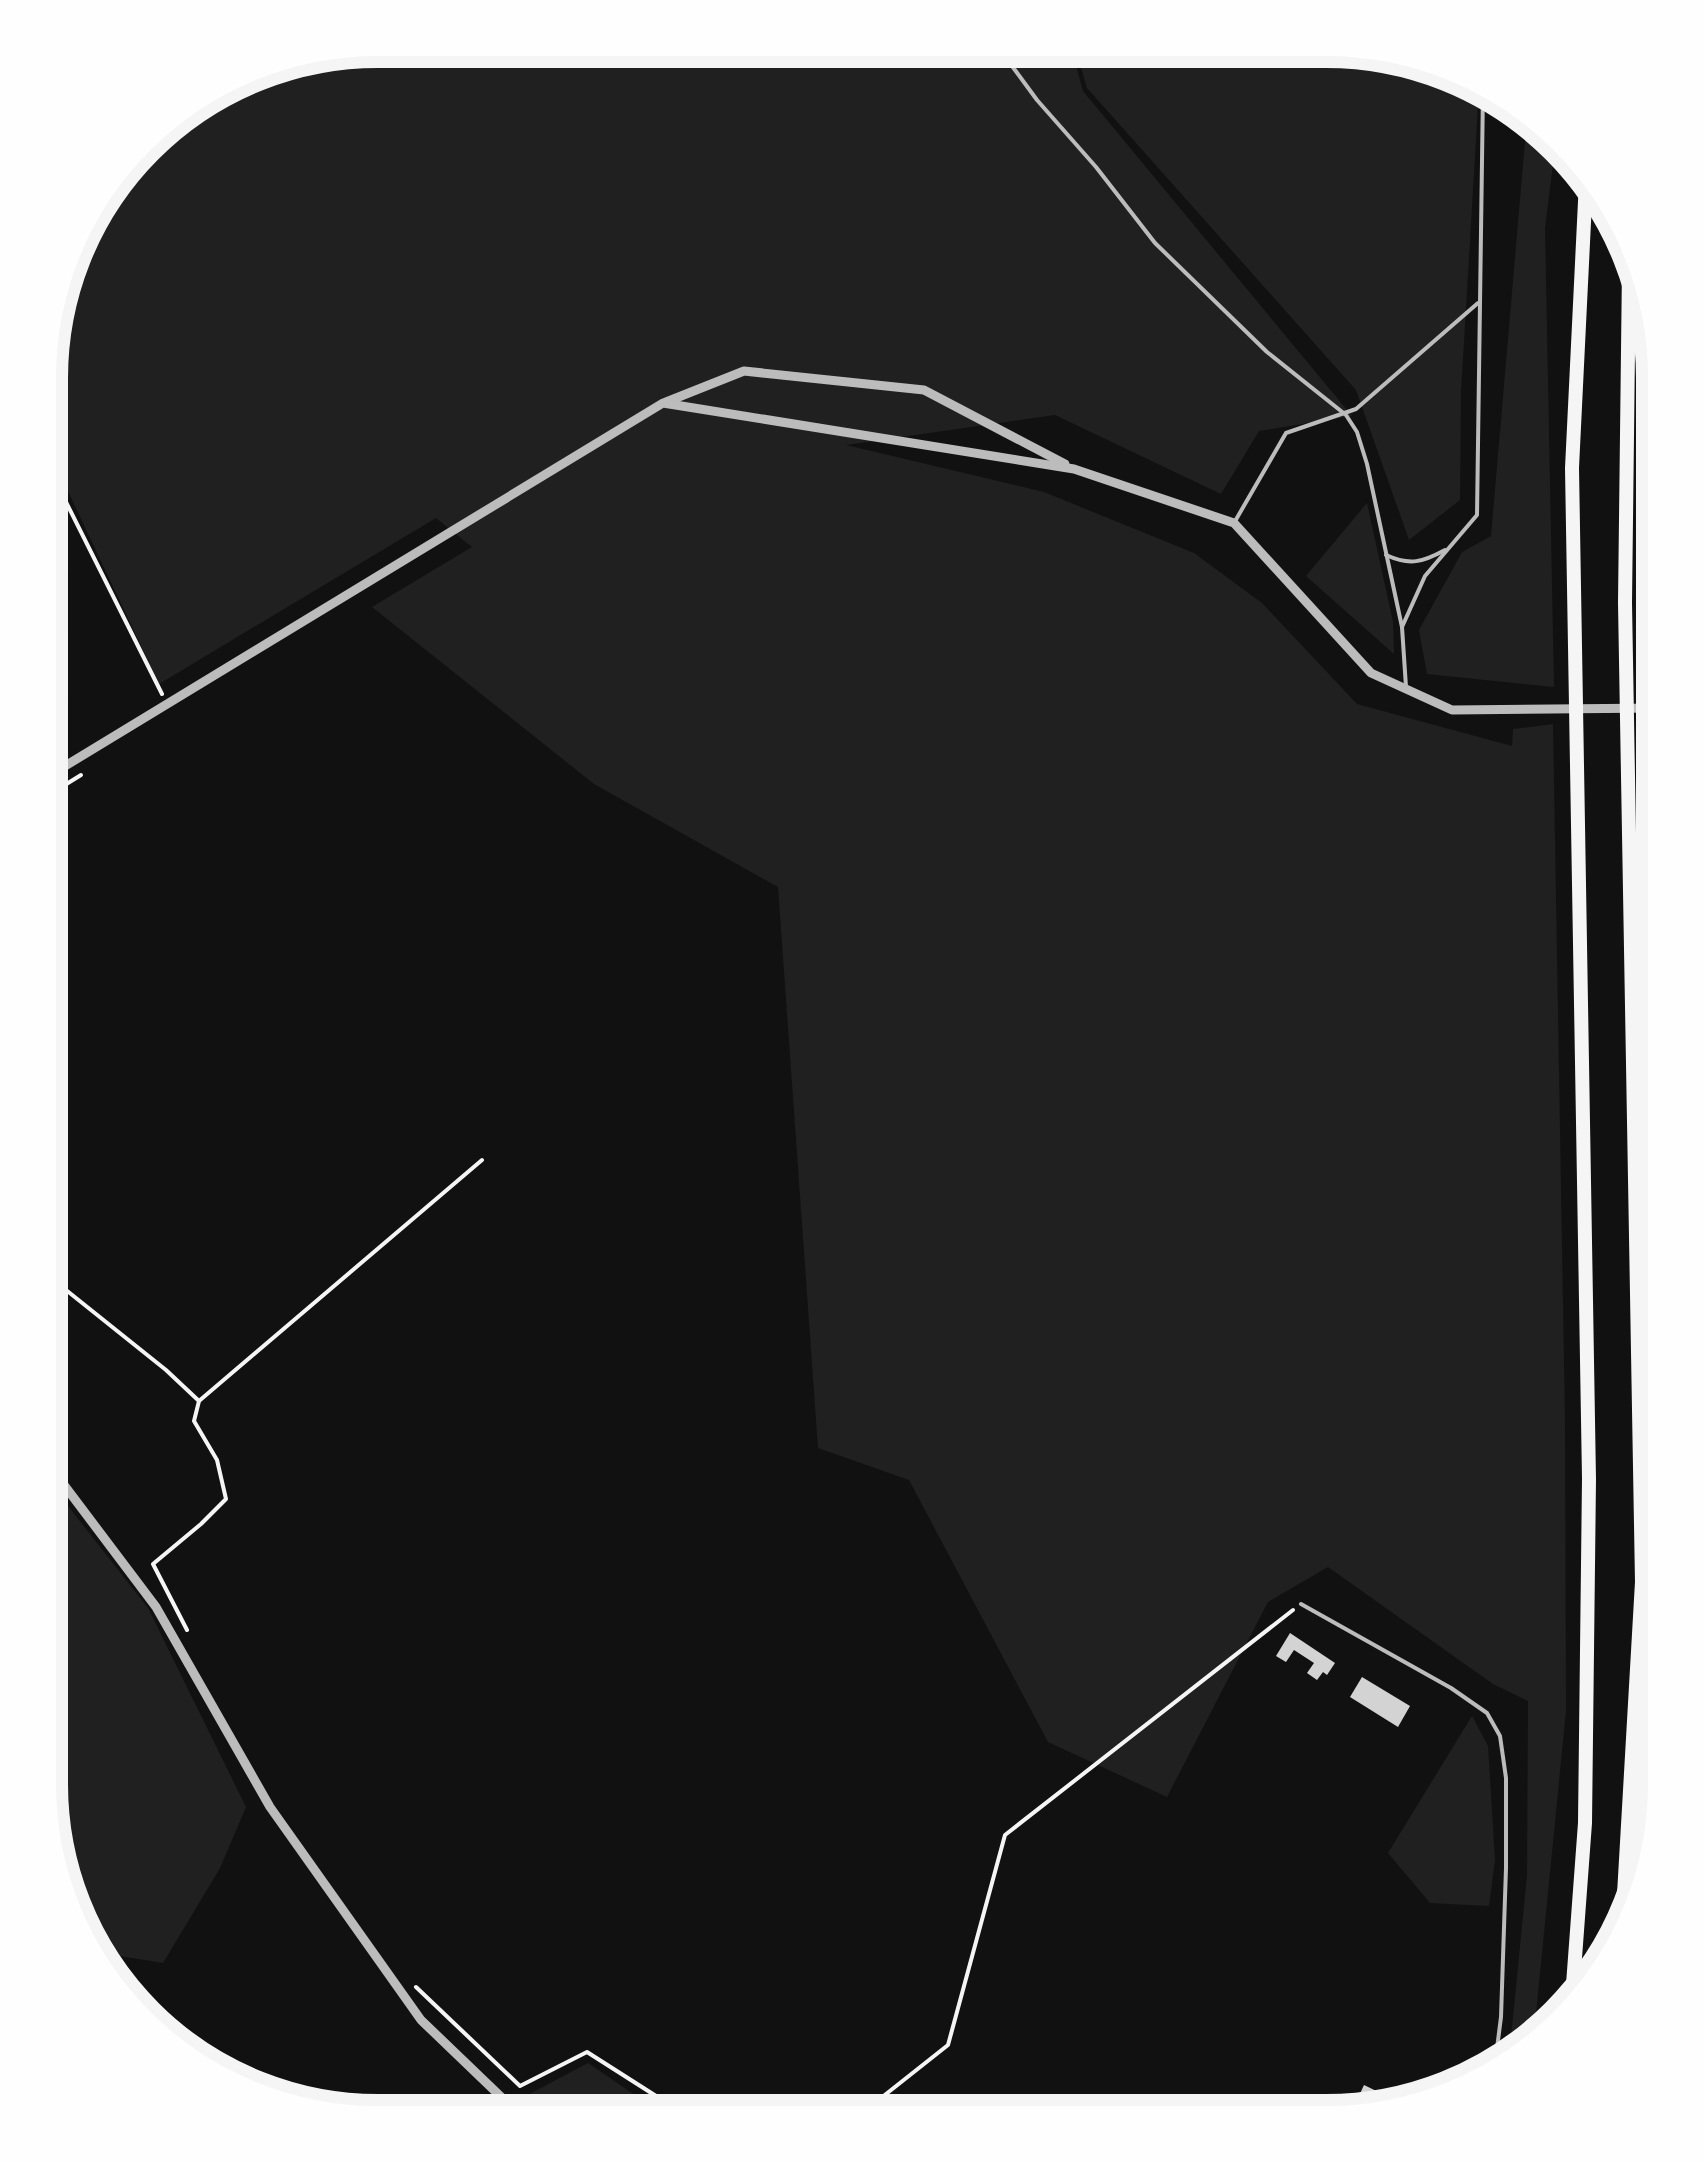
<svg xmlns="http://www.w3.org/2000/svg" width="1704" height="2163" font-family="'Playfair Display',serif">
	<rect width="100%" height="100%" fill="#111"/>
	<!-- green -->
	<g fill="#202020">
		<polygon points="378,45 1071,47 1083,91 1352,416 1259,431 1221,494 1055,415 846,445 1044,492 1194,553 1262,603 1357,704 1512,746 1513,729 1553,724 1565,1420 1566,1711 1534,2034 1509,2057 1527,1876 1528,1701 1493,1684 1328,1567 1268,1602 1167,1797 1048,1742 909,1480 818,1448 778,887 594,784 372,607 472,547 436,518 159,684 48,449 48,334 89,212 159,127 271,63"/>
		<polygon points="1075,47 1370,48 1479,89 1461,392 1460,500 1409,540 1356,390 1087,88"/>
		<polygon points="1527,118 1555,148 1545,228 1554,687 1427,674 1419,630 1462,552 1491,536"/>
		<polygon points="1367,503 1393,622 1394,654 1306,576"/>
		<polygon points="46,1478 148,1608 246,1807 220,1868 163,1963 89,1951 45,1785"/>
		<polygon points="1472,1716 1488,1746 1495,1860 1489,1906 1430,1903 1388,1853"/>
		<polygon points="588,2063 667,2117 542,2117 522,2098"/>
	</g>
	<!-- building -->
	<g fill="#d3d3d3">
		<polygon points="1290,1633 1335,1663 1327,1675 1323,1672 1317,1680 1307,1673 1314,1663 1294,1650 1286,1662 1276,1656"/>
		<polygon points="1362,1677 1410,1706 1398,1727 1350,1697"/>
		<polygon points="1364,2085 1399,2102 1379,2108 1358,2098"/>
	</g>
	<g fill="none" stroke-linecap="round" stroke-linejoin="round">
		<!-- path -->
		<g stroke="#f5f5f5" stroke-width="4">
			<polyline points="48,466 162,694"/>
			<polyline points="47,796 81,775"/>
			<polyline points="46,1274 166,1370 199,1401"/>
			<polyline points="187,1630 153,1564 201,1524 226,1499 217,1460 194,1421 199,1401 482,1160"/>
			<polyline points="416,1987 520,2086 587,2052 689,2117"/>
			<polyline points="857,2117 948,2045 1005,1835 1293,1610"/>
		</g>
		<!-- service -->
		<g stroke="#bcbcbc" stroke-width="4">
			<polyline points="998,47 1037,100 1096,167 1155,243 1267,352 1346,415 1357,432 1367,464 1402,627"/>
			<polyline points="1234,523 1286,433 1356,409 1478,303"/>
			<path d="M1386,555C1410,566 1423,562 1445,550"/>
			<polyline points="1406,687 1402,627 1425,576 1477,515 1483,91"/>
			<polyline points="1301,1604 1451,1688 1487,1713 1500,1736 1506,1778 1506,1868 1501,2017 1494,2072"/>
		</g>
		<!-- minor -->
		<g stroke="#bcbcbc" stroke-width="9">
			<polyline points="666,402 744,371 924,390 1065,464"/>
			<polyline points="47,777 663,403 1074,469 1234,523 1371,673 1452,710 1659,708"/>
			<polyline points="46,1461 156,1607 270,1807 421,2020 522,2117"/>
		</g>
		<!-- trunk -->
		<g stroke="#f5f5f5" stroke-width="14">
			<polyline points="1623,1912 1642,1582 1625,603 1629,267"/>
			<polyline points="1572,1998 1585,1823 1589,1479 1572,468 1586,181"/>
		</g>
	</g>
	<!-- crop -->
	<path d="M0 0H1704V2163H0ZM378 62H1326A316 316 0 0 1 1642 378V1784A316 316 0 0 1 1326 2100H378A316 316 0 0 1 62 1784V378A316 316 0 0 1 378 62Z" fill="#fefefe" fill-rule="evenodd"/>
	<path fill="none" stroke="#f5f5f5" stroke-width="12" d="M378 62H1326A316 316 0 0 1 1642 378V1784A316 316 0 0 1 1326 2100H378A316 316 0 0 1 62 1784V378A316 316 0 0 1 378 62Z"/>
</svg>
